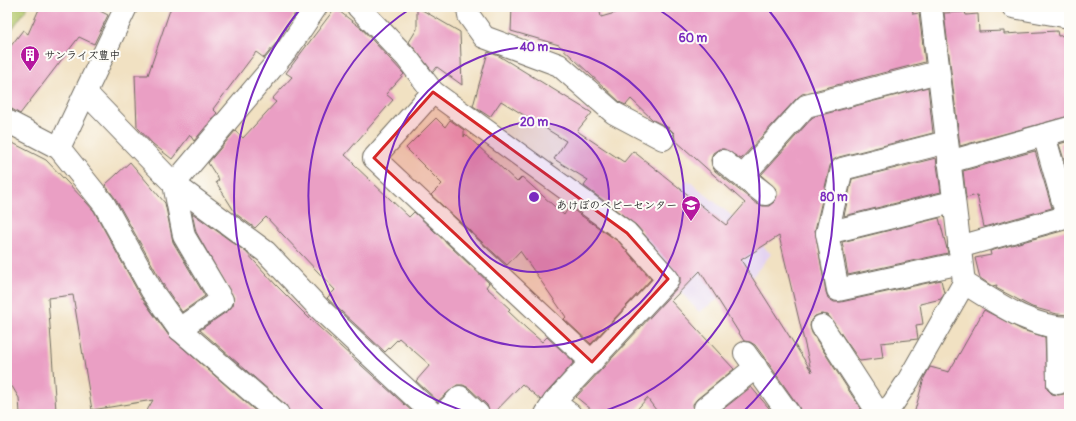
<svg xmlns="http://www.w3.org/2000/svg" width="1076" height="421" font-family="Pangolin,'Klee One',sans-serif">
	<rect width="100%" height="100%" fill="#fdfcf7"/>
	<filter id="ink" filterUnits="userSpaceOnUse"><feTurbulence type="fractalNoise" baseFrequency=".025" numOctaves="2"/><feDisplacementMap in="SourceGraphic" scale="8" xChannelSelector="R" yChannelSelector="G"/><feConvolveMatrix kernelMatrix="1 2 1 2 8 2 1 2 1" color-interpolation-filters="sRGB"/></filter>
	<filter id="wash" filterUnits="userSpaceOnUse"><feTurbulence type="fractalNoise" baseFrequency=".012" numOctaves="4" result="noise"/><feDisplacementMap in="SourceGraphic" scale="16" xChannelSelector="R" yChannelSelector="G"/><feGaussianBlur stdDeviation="0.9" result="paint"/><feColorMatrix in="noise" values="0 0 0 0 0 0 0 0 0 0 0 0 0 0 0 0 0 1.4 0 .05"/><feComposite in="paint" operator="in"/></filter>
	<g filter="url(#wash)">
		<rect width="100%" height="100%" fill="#f1e1c2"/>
		<!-- built -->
		<polygon fill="#e4d3f1" points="688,180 737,220 771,254 753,276 699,312 675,286 681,279 640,236"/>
		<!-- green -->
		<polygon fill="#b2c76b" stroke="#6e794b" points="7,7 28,7 7,36"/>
		<g id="blocks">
			<!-- building -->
			<g fill="#ea9fc4" fill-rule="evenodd">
				<polygon points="40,7 92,7 108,15 94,44 79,37 20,114 7,106 7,51 23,30 28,34"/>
				<polygon points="171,7 299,7 277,42 264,58 256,52 213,109 217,113 194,141 190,135 172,159 153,144 137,127 135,75 148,75"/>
				<polygon points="417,7 460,32 462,85 437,67 433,72 409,42 417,29"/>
				<path d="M512,7H599L601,17L636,7H912L913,14L919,13L925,62L802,94L797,98L741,159L724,149H719L713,153L711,160L712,166L715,171L757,204L763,206H769L775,201L777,196V190L761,175L813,117L928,87L933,133L839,157L833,160L830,166L815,230L826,292L828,298L834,302H841L941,280L944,293L941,299L920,304L923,324L916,325L918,339L881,343L883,358L860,361L828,315L821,314L815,316L811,320L810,326L812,333L864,414H801L799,407L766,360L755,345L750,342L744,341L700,271L671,301L734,369L697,399L693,404L694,414H659L647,398L633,414H597L576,397L677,288L680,282V276L636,225L584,186L588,180L554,159L566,141L501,101L490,117L473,106L488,52L499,56L592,113L577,131L624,162L633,151L726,225L745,203L675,140L674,133L669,128L653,120L631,99L626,105L621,103L559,45L511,31ZM779,236L810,366L812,372L741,260Z"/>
				<polygon points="335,8 361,28 404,74 386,94 393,100 345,155 354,163 353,164 409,217 414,212 489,283 486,287 510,309 508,311 527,329 542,342 547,337 574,362 541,400 522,384 493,414 490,414 487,405 469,388 463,385 457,385 438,401 416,381 430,365 399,338 385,352 327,298 335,290 266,217 255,228 236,214 216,182 219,180 208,163 235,131 243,138 276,102 272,99 292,77 286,73"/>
				<polygon points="965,12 966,15 978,14 979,32 1004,31 1004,34 1057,31 1058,36 1069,35 1069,116 960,146 944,13"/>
				<polygon points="436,118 445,127 450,120 464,130 464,137 465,134 517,182 522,177 564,215 569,207 619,242 651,279 591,344 564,319 566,317 520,251 507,265 431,195 442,184 406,148"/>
				<polygon points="7,140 46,160 86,202 94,211 141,297 169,336 259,414 145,414 153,400 92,410 73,295 48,298 56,411 20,414 19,398 7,378"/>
				<polygon points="1069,141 1069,172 1068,172 1059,144"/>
				<polygon points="1035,151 1052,208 984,227 977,195 966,198 963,171"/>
				<polygon points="936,158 941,192 844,216 852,179"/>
				<polygon points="130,162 165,203 173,242 205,296 182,312 163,284 115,198 105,185"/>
				<polygon points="192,213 246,252 276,285 309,318 415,414 290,414 286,405 200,330 229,310 233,305 234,299 196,232"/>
				<polygon points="939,218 948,253 848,275 842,242"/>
				<polygon points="1069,229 1069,315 1057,314 1032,307 996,288 997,285 992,286 980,278 975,258 991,255 990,251"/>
				<polygon points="984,310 1022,330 1045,337 1047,389 1052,394 1058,395 1064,394 1069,389 1069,412 1056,412 1056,414 914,414 924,378 930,367 949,372"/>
				<polygon points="751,387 774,414 717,414"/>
			</g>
		</g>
	</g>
	<g filter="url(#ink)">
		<use href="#blocks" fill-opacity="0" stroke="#706b60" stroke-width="1"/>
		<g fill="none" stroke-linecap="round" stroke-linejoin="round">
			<defs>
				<g id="minor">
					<polyline points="358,7 407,58 433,92 627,233 668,279 554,402 546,414"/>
					<polyline points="468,7 469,16 484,37 559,65 614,113 663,139"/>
					<polyline points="931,7 964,283"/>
					<polyline points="1013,7 1069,17"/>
					<polyline points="433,92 374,158 592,362"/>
					<polyline points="86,93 174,184 266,252 320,309 433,414"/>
					<polyline points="7,121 59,148 104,204 152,291 179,329 278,414"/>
					<polyline points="1044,135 1067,216"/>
					<polyline points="947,142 842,169 827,233 838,290 961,263"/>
					<polyline points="59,148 126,7"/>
					<polyline points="723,161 765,194"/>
					<polyline points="949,162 1069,128"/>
					<polyline points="743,176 806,106 938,72"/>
					<polyline points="827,233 953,202"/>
					<polyline points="959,247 1069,216"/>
					<polyline points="822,326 879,414"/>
					<polyline points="1057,328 1058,383"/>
					<polyline points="179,329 222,300 184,236 174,184 287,50 316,7"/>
					<polyline points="745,353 789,414"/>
					<polyline points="554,402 570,414"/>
					<polyline points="705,408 756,367"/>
					<polyline points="443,414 460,397 478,414"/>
					<path d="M879,414L892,405L908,381L964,283C996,302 1030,328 1069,328"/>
				</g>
			</defs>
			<!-- minor casing -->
			<use href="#minor" stroke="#706b60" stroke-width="24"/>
			<!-- minor -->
			<use href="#minor" stroke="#fff" stroke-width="22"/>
		</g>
	</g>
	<!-- marked area -->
	<path fill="#d62828" fill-opacity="0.2" stroke="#d62828" stroke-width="3" stroke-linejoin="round" d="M433,92L627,233L668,279L592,362L374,158Z"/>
	<!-- distance rings -->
	<circle cx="534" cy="197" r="75" fill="#7b2cbf" fill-opacity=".12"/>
	<g fill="none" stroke="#7b2cbf" stroke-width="2">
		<circle cx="534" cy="197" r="75"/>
		<circle cx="534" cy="197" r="150"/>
		<path d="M474 414A225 225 0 0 1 413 7M655 7A225 225 0 0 1 594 414"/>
		<path d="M326 413A300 300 0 0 1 301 8M767 8A300 300 0 0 1 742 413"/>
	</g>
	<!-- icons -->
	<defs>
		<symbol id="building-pin" viewBox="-11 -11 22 30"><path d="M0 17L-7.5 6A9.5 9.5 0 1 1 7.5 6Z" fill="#b5179e" stroke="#fdfcf7"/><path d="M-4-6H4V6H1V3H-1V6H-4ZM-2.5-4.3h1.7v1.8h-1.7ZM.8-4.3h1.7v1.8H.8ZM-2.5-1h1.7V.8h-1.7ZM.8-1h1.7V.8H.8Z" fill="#fff"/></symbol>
		<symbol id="school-pin" viewBox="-11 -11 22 30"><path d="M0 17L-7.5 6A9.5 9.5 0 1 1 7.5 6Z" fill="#b5179e" stroke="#fdfcf7"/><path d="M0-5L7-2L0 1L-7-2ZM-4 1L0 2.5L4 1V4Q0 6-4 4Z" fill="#fff"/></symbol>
	</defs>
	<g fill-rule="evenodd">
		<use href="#building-pin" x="19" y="44" width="22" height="30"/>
		<use href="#school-pin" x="680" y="194" width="22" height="30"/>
	</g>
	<g text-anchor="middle" stroke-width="4" stroke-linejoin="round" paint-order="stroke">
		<!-- poi labels -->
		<g font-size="11" font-weight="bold" fill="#2b2b2b" stroke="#fdfcf7" text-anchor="start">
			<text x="44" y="59">サンライズ豊中</text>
			<text x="677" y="209" text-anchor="end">あけぼのベビーセンター</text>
		</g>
	</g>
	<circle cx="534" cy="197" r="6" fill="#7b2cbf" stroke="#fdfcf7" stroke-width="2"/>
	<g font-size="12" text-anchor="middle" font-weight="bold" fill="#7b2cbf" stroke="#fdfcf7" stroke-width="4" stroke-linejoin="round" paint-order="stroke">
		<text x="693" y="42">60 m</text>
		<text x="534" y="51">40 m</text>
		<text x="534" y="126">20 m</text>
		<text x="834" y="201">80 m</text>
	</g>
	<!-- margin -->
	<rect width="1076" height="421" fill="none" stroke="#fdfcf7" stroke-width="24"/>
</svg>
